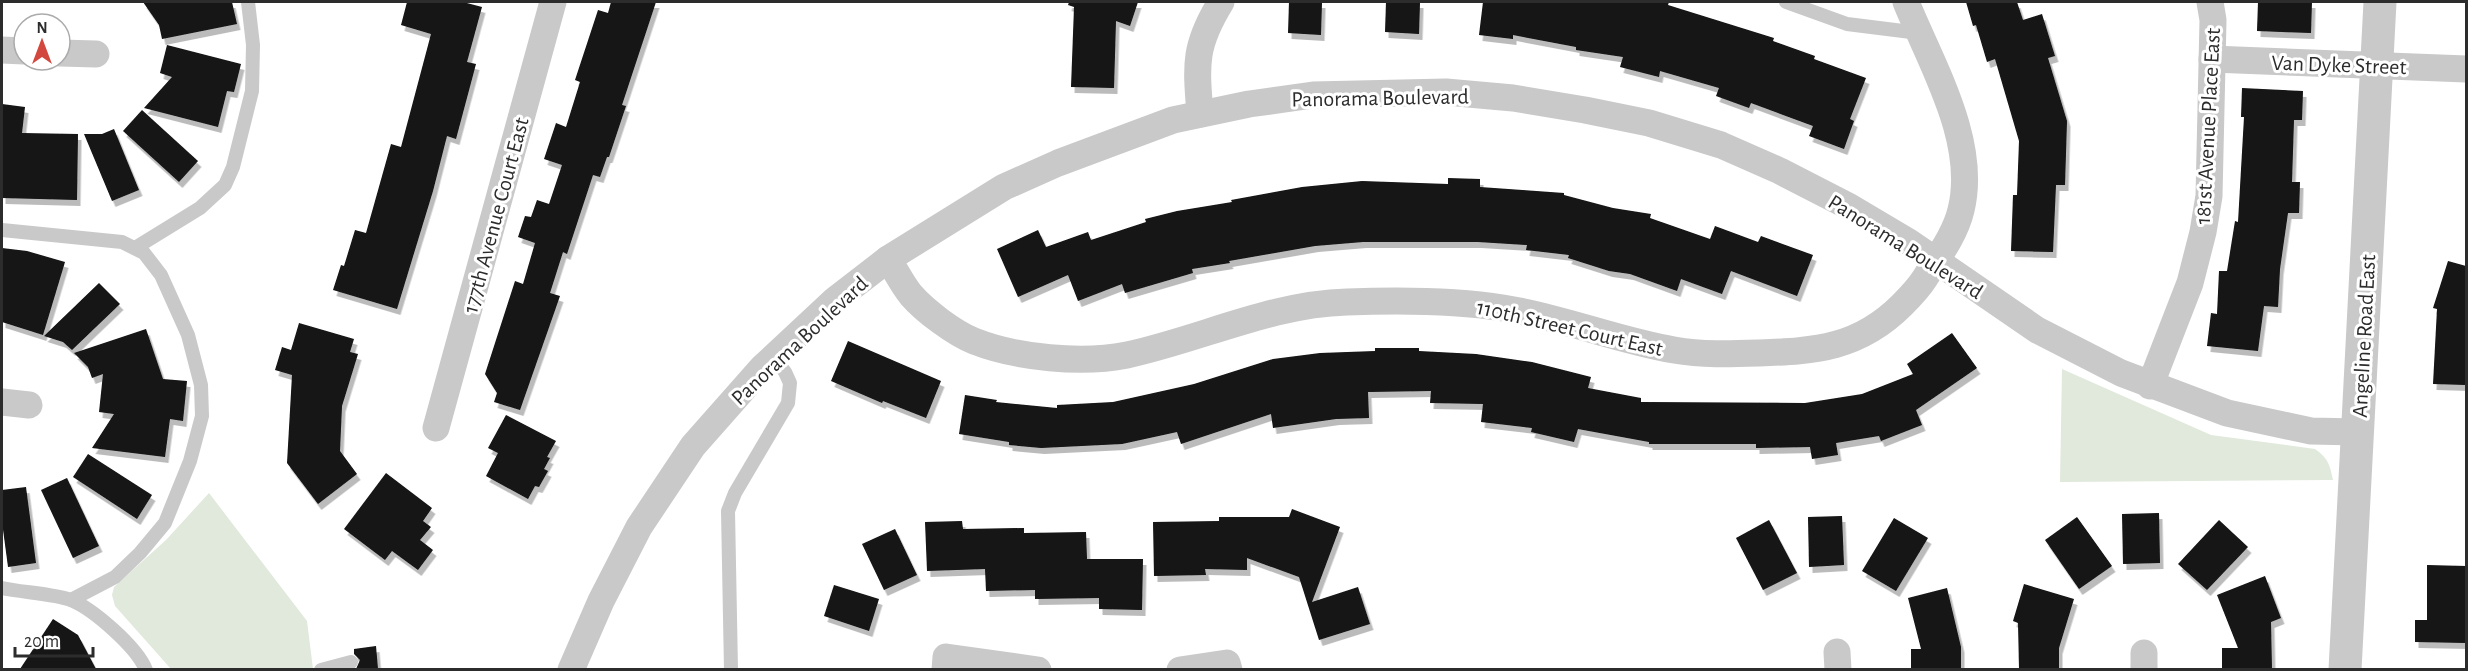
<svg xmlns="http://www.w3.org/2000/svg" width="2468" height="671" font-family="'Alegreya Sans',sans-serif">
	<defs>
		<filter id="shadow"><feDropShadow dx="3.5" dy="6" stdDeviation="0" flood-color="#0004"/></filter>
	</defs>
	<rect width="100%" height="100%" fill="#fff"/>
	<!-- park -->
	<g fill="#e0e9db">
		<path d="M2062,369L2211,435L2315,449C2328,458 2330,465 2333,480L2060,482Z"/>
		<polygon points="209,493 307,621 313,669 171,669 115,606 112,595 114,587 166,540"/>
	</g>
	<!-- building -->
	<g fill="#131313" filter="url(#shadow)">
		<polygon points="143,2 232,2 237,24 162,39 159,25"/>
		<polygon points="407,2 463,2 482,7 467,62 476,64 456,139 447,136 433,191 397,309 333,290 341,265 344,266 355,230 366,233 391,144 401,147 431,34 401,25"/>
		<polygon points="611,2 656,2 622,105 626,106 609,157 607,157 600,177 593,175 567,254 563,252 550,293 560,296 520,410 494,402 497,393 485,374 515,281 523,284 535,243 518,237 525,216 531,217 537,200 549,204 562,165 544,159 556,123 566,127 580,82 575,80 598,10 608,13"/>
		<polygon points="1069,2 1138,2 1130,26 1116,21 1114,88 1071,87 1074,7 1068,5"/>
		<polygon points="1289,2 1322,2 1321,35 1288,33"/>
		<polygon points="1386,2 1420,2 1419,34 1385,32"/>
		<polygon points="1483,2 1669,2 1668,5 1774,38 1773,41 1815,56 1814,59 1866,78 1850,119 1854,121 1844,149 1809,136 1813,126 1751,103 1749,108 1716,96 1719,88 1660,71 1659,77 1620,67 1623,57 1576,50 1576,47 1513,35 1513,39 1479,35"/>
		<polygon points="1966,2 2017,2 2023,20 2042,14 2055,56 2048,58 2067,121 2065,185 2056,185 2053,252 2011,251 2013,195 2017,195 2019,141 1995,59 1987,62 1976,25 1973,26"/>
		<polygon points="2258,2 2312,2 2311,33 2257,31"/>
		<polygon points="167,45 241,64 234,92 227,91 218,127 144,108 172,77 160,73"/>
		<polygon points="2242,88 2303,91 2302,120 2294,120 2292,182 2300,182 2299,213 2288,213 2280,269 2278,307 2264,306 2258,351 2207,346 2211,313 2217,314 2219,271 2227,271 2235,221 2238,222 2244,117 2241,117"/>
		<polygon points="2,104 25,107 22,133 78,134 77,200 2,198"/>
		<polygon points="142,110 198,161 179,182 123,131"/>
		<polygon points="114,129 139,190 112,201 84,134 102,134"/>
		<polygon points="1448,178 1480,179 1480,187 1564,193 1564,195 1613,208 1651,214 1650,218 1710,239 1715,226 1758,242 1761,236 1813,255 1797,296 1731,271 1722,294 1681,279 1677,291 1630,274 1609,271 1568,258 1569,255 1526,250 1527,245 1478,242 1363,242 1315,246 1229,261 1230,263 1192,269 1193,273 1125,293 1122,284 1078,301 1068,275 1018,297 997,249 1038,230 1046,247 1088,232 1091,240 1146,222 1145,219 1177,211 1232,202 1231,200 1302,187 1362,181 1448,184"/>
		<polygon points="2,248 27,251 65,262 43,335 2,322"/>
		<polygon points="2448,261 2466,266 2466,385 2433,384 2437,309 2433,308"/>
		<polygon points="99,283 120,304 72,350 63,342 44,336"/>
		<polygon points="299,323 354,339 350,352 358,354 342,406 340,451 357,474 318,504 287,463 292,375 275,370 282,347 291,350"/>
		<polygon points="146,329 163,379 187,381 183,421 170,419 165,457 92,448 114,414 99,412 103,374 92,378 88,367 74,353"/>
		<polygon points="1952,333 1977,368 1916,410 1922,425 1881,441 1879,436 1836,443 1838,455 1812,459 1810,447 1756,448 1756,444 1649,444 1649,442 1578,429 1574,442 1531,432 1532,428 1481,422 1483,404 1430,403 1431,391 1368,392 1369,418 1336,419 1273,428 1271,414 1181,444 1177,432 1122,444 1041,448 1009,445 1009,442 959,434 965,395 997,400 996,402 1057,408 1057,405 1113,402 1194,384 1273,359 1320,353 1375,351 1375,348 1419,348 1419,351 1476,354 1532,362 1591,377 1588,388 1641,398 1641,402 1805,403 1862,394 1913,374 1907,364"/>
		<polygon points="848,341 941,381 926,418 883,401 882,403 831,381"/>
		<polygon points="506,415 556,441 547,457 550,458 544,469 548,471 539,487 535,486 528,499 486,476 498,453 488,448"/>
		<polygon points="88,454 152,495 137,519 73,477"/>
		<polygon points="386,473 432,508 423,521 431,527 420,540 433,550 418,570 392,551 385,560 344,529"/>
		<polygon points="67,478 99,546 73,558 41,490"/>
		<polygon points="26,487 36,563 8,567 2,522 2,490"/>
		<polygon points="1292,509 1340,527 1312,602 1358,587 1370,624 1319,640 1299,577 1247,558 1247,570 1205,569 1206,575 1154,576 1153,522 1219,521 1219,517 1289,517"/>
		<polygon points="2159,513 2160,563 2123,564 2122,514"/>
		<polygon points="1842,516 1844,565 1809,567 1808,517"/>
		<polygon points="2077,517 2112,566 2079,589 2045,540"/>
		<polygon points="1894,518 1928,538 1896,591 1862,571"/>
		<polygon points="1769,520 1797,573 1763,590 1736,538"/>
		<polygon points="2219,520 2248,547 2207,590 2178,564"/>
		<polygon points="962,521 963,529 1024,528 1024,533 1086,532 1087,559 1143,559 1142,610 1099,609 1099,598 1035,599 1035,590 986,591 985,569 927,571 925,522"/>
		<polygon points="895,529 917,575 884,590 862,544"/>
		<polygon points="2427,565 2466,566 2466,643 2415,642 2415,620 2427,620"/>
		<polygon points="2265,576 2281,618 2271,622 2272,669 2222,669 2222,648 2238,648 2217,595"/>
		<polygon points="2024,584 2074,599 2059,648 2059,669 2019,669 2018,623 2013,621"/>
		<polygon points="834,585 879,599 869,631 824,616"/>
		<polygon points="1947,588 1961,647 1961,669 1911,669 1911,649 1921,649 1908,598"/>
		<polygon points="53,619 78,635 96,669 20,669"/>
		<polygon points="376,646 378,669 356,669 360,660 354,654 354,649"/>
	</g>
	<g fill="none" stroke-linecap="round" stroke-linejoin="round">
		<!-- service -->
		<g stroke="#c9c9c9" stroke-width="14">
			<polyline points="1786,2 1847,24 1919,33"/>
			<polyline points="2,230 122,242 144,253 161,275 188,335 201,385 202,416 190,461 165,523 140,553 115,577 71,600"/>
			<polyline points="135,248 200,208 225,185 233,167 252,91 253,45 248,2"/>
			<path d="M2,588C19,592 56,594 71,600C93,609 137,647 146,670"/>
			<polyline points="321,670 351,662"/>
			<polyline points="731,670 728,511 735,493 788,403 790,383 785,372 774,358"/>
		</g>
		<!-- minor -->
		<g stroke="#c9c9c9" stroke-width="27">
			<polyline points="2,50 24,51"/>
			<polyline points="60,53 96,54"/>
			<polyline points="2212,59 2466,69"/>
			<path d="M1200,114C1196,64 1194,46 1221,2"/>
			<path d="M888,259C896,271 902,284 911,295C925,311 954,333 974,341C1017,358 1082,364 1127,355C1201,339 1271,304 1347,302C1398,300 1452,300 1503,308C1561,317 1616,340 1674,350C1703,355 1730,354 1759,353C1816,351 1859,348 1902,305C1910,297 1918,289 1925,278C1938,257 1955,235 1961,210C1978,141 1931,64 1906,2"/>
			<polyline points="2150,386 2190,283 2203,232 2209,196 2213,20 2210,2"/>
			<polyline points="2,402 29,405"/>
			<polyline points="436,428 553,2"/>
			<polyline points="1837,652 1838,670"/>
			<polyline points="2144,653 2144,670"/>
			<polyline points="571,670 601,601 639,527 693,446 762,368 835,300 888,259 1004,187 1058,163 1173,120 1249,104 1313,95 1446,92 1513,98 1585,110 1649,123 1721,145 1780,171 1850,207 1909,242 2037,330 2121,373 2227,413 2311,431 2358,432"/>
			<polyline points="945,670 946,657 1038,670"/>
			<polyline points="1180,670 1227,663 1229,670"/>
		</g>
		<!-- tertiary -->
		<polyline stroke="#c9c9c9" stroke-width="33" points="2345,670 2380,2"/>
	</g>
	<g text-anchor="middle" stroke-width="6" stroke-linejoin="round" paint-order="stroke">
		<!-- street labels -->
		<g font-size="22" fill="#2c2c2c" stroke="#fff">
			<text transform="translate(2339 64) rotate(2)" y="8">Van Dyke Street</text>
			<text transform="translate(1380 97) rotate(-1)" y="8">Panorama Boulevard</text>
			<text transform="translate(2207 126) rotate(-87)" y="8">181st Avenue Place East</text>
			<text transform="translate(495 215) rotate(-75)" y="8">177th Avenue Court East</text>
			<text transform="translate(1906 246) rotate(32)" y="8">Panorama Boulevard</text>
			<text transform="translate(1570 327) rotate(13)" y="8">110th Street Court East</text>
			<text transform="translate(2363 336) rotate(-87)" y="8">Angeline Road East</text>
			<text transform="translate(799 340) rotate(-43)" y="8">Panorama Boulevard</text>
		</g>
	</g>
	<!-- border -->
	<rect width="2468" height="671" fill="none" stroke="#2c2c2c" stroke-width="6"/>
	<!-- north arrow -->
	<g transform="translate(42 42)"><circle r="28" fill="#ffffff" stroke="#ababab" stroke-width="1.5"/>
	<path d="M0-4.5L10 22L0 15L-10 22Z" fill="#d3483e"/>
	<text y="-9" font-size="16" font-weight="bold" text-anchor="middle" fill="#2c2c2c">N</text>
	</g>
	<!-- scale -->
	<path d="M15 647v9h78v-9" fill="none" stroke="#2c2c2c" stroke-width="3"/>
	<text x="24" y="647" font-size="18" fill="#2c2c2c" stroke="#ffffff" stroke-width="4.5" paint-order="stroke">20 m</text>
</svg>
